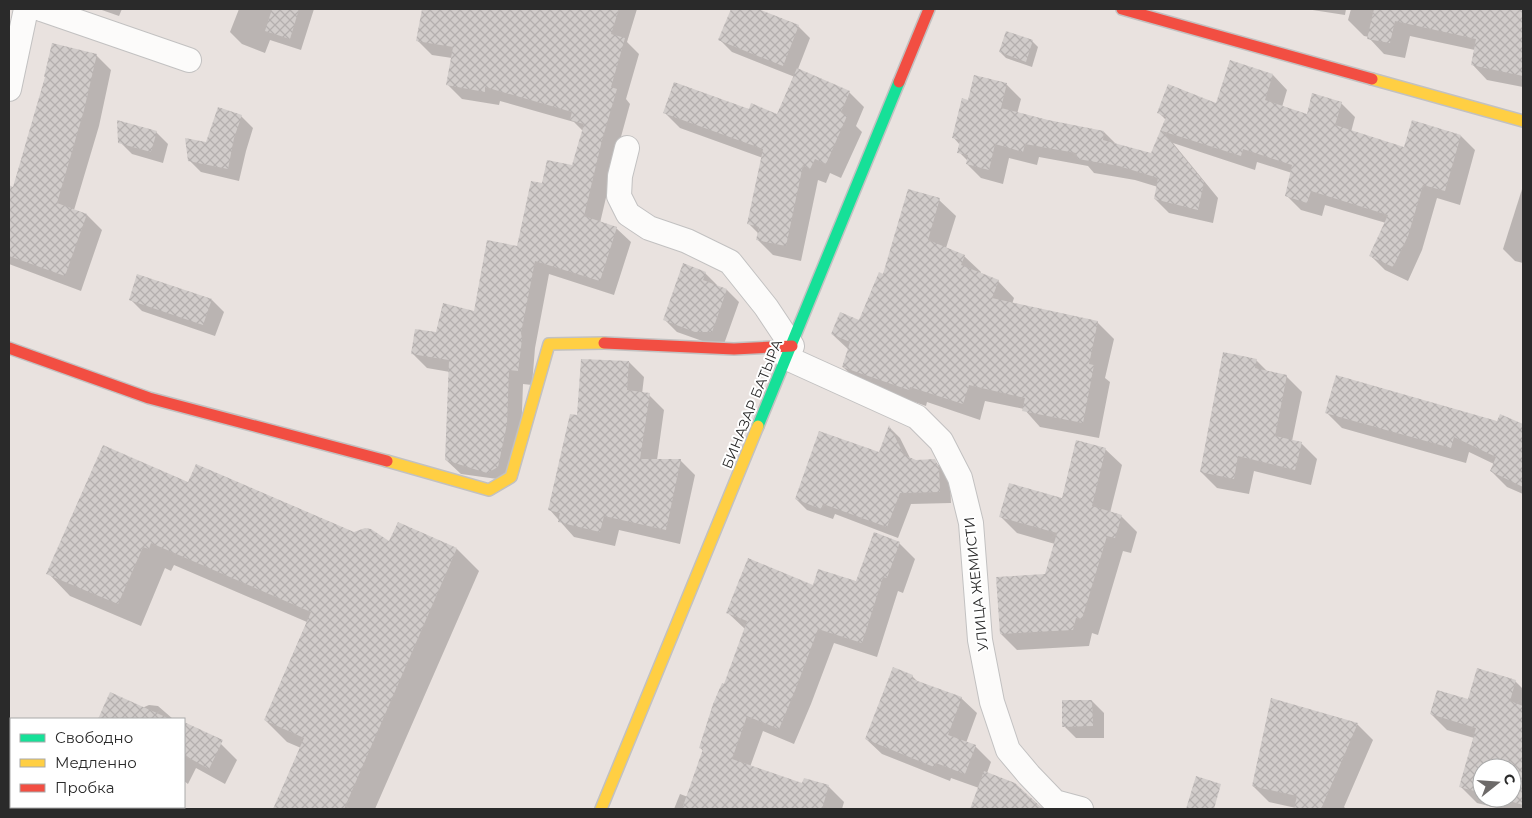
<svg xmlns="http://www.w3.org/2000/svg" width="1532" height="818" font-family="Montserrat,sans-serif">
	<defs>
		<pattern id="building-cross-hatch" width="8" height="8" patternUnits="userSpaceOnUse" patternTransform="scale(1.25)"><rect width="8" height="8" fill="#d1ccca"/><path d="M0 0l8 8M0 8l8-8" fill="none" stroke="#b4afae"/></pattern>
	</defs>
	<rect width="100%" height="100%" fill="#e9e2df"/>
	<!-- shadow -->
	<g fill="#0003" fill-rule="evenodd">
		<polygon points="99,9 122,9 119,16"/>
		<polygon points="239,9 314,9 301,50 270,40 265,53 242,44 230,32"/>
		<polygon points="423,9 637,9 627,42 639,54 626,99 630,104 616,155 600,223 616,228 631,242 614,295 549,274 535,348 532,385 523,384 521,439 512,481 461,474 446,460 450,372 427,368 412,353 437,334 475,312 518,247 543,185 573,167 583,131 574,122 500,101 499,105 462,99 448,85 452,58 432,55 418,41"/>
		<polygon points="732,9 754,9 798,26 810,38 798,69 849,92 864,107 856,126 862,132 841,178 830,173 826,183 818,180 801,261 773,255 757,239 759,234 749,224 763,158 680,128 664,112 749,110 777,116 795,77 732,52 720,40"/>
		<polygon points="1306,9 1346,9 1345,15"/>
		<polygon points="1351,9 1523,9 1523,87 1487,80 1472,64 1475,50 1410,36 1405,58 1384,54 1369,38 1369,37 1364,36 1348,20"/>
		<polygon points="1032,41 1038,47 1032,67 1006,58 1000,52"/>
		<polygon points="96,55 111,70 99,126 74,210 87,215 102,230 81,291 9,264 9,191 10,187 14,189"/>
		<polygon points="1230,61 1273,75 1287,90 1282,107 1308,115 1341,103 1355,117 1351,132 1405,148 1412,122 1461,136 1475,150 1460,205 1437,198 1422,250 1408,281 1385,270 1371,256 1386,223 1325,205 1322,216 1301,210 1286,195 1292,173 1257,162 1255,170 1173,143 1218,198 1213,223 1169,213 1155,199 1158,187 1135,180 1094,173 1088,166 1039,157 1037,165 1009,158 1003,184 981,178 967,164 968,161 959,152 960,145 953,137 969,101 1006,84 1021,99 1017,114 1104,132 1117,145 1152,155 1166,120 1158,112 1216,105"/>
		<polygon points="241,116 253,128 246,151 239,181 201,172 189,160"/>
		<polygon points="156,132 168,144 163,163 132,154 120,142"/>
		<polygon points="1523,186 1523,263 1515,261 1503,249"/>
		<polygon points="939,200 956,216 946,248 964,256 981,272 980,274 998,281 1014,298 1012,304 1097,322 1114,339 1105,378 1110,382 1099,438 1040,427 1024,409 985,401 980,420 927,402 926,406 860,383 843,367 849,350 832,334 860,322 884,275"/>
		<polygon points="705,273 717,285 717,287 727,290 739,302 724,344 708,343 677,332 665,320"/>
		<polygon points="130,299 212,300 224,312 215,336 142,311"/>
		<polygon points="1256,360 1268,372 1286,376 1302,392 1292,441 1301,443 1317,459 1311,485 1254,471 1249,494 1217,488 1201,472"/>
		<polygon points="629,362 644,377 642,394 649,395 664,410 657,460 680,460 695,475 680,544 619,530 615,546 574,537 549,509 579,417"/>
		<polygon points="1327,413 1498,422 1501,415 1523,426 1523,494 1507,487 1491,471 1494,464 1469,452 1466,463 1342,428"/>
		<polygon points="890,428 900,438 911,460 916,462 934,461 946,472 950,480 951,503 911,504 898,538 835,514 833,519 807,510 796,499 879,454"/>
		<polygon points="1105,449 1122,465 1110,513 1121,516 1137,532 1131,553 1123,551 1098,635 1092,633 1089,646 1017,650 1001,634 1046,575 1055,544 1017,533 1001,517 1063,499"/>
		<polygon points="189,483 354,534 390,543 457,549 479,571 375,809 274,809 301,748 287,742 265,720 307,622 174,565 171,571 165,568 141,626 70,596 48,573"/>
		<polygon points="899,543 915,559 903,593 898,591 877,657 834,643 811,704 794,744 763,731 750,767 803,785 828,786 844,802 842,809 674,809 680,794 688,797 703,751 700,747 725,686 745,629 728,613 814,586 857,583"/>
		<polygon points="912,676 918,682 961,698 977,713 966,743 975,746 991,762 987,773 1015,784 1043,809 971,809 979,788 951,778 950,781 882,754 866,739"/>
		<path d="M1515,681L1523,689V809H1501L1477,803L1461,787L1474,738L1447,730L1431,714L1469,701ZM1482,768H1512V798H1482Z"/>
		<polygon points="111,694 142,708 149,705 158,706 173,719 99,719"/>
		<polygon points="1092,701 1104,713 1104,738 1076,738 1064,726"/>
		<polygon points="1357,724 1373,740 1344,807 1346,809 1296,809 1296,808 1269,802 1253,786"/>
		<polygon points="184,725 221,744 237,760 225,784 196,768 188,784 184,781"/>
	</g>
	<!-- building -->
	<g fill="url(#building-cross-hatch)">
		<polygon points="272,9 299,9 290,39 265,31"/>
		<polygon points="422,9 619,9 611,34 625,38 611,87 617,89 602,140 584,216 617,227 600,281 535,261 521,333 522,339 518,371 509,370 507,424 498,467 487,473 445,460 449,360 411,354 415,329 436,332 443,303 474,311 487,240 517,246 531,181 542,183 547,160 572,165 584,124 570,120 572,112 485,87 485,92 446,85 453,47 416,41"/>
		<polygon points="731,9 758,9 799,25 783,66 718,40"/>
		<polygon points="1374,9 1523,9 1523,76 1471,65 1476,39 1395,21 1390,43 1367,39"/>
		<polygon points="1006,31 1033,40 1026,62 999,52"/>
		<polygon points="52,43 97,54 84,110 57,203 87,214 65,276 9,256 9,185 13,187 45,77 44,77"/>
		<polygon points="1230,60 1273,74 1265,100 1307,114 1312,93 1342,102 1335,125 1404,147 1412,120 1461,135 1445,191 1423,185 1408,236 1393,267 1369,256 1388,215 1311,191 1307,203 1285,196 1292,165 1243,149 1241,156 1162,131 1204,182 1198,210 1154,199 1158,178 1119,166 1078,159 1076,153 1025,144 1023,152 995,144 989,170 966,164 968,155 957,153 960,140 952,138 962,98 968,100 974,75 1007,83 1001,108 1048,120 1104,131 1103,140 1151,153 1166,117 1157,113 1168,84 1216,103"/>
		<polygon points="797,68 850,91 841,112 847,116 826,164 815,159 810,169 803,165 786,246 756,240 759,227 747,224 763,149 663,113 674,82 749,109 751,103 777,114"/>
		<polygon points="218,107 242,115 234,138 228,169 188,161 185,138 206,142"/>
		<polygon points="117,120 157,131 151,152 118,143"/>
		<polygon points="908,189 940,198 928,240 965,255 961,265 999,280 992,298 1098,321 1089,364 1094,365 1083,423 1022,411 1025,398 969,385 963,404 910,387 909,390 842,367 850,342 831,334 840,312 859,320 879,272 883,274"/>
		<polygon points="683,263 706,272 703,280 727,289 712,332 695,332 663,320"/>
		<polygon points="137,274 212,299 203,325 129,300"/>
		<polygon points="1223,352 1257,359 1255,368 1287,375 1275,436 1302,442 1295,470 1238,456 1234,479 1200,472"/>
		<polygon points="581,359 629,361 627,390 650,393 640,459 681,459 666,530 604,516 600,532 558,522 560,513 548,510 570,414 577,415"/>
		<polygon points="1336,375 1497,421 1500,414 1523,424 1523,487 1490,471 1496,457 1454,437 1451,448 1325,413"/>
		<polygon points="889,425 904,455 916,460 935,459 939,468 940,492 900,493 887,527 823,504 821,509 795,499 819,431 879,452"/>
		<polygon points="1076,440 1106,448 1092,506 1122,515 1115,538 1107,536 1082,619 1076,618 1073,630 1000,634 996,577 1045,574 1057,533 999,517 1009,483 1062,498"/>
		<polygon points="103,445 188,482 196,464 354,532 365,528 371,529 389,541 398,522 457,548 344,809 273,809 304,738 264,720 311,612 151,543 149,549 143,547 118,604 46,574"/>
		<polygon points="874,532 900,542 887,578 883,577 862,643 818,629 796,688 779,729 747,716 732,759 802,783 804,778 829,785 822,809 682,809 703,749 699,748 713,704 722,683 724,684 747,621 726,613 748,558 813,585 818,569 856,581"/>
		<polygon points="893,667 913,675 912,679 962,697 948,735 976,745 965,774 936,763 934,767 865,739"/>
		<polygon points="1477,668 1516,680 1510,701 1523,706 1523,805 1499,798 1512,798 1512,768 1482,768 1482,793 1459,787 1476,728 1430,714 1437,690 1468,699"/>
		<polygon points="110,692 170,719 98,719"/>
		<polygon points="1271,698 1358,723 1321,809 1294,809 1297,796 1252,786"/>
		<polygon points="1062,700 1092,700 1093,726 1062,727"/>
		<polygon points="184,722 223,740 209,769 184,755"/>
		<polygon points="984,771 1015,783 1043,809 970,809"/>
		<polygon points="1196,776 1221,784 1214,809 1186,809"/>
	</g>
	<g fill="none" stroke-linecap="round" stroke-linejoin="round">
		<defs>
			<g id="street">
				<polyline points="41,9 189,60"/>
				<polyline points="9,89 26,9"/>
				<polyline points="627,148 620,176 619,196 628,214 649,228 687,241 730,262 766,307 792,346"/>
				<polyline points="787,358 917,417 941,441 960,478 971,523 980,640 992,702 1008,750 1029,775 1055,802 1081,809"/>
			</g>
			<polyline id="fast" points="758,426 899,82"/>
			<g id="slow">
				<polyline points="1372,79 1523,121"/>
				<polyline points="387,461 489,490 511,477 549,344 604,343"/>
				<polyline points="601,809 758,426"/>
			</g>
			<g id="jam">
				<polyline points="1122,9 1372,79"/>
				<polyline points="899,82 929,9"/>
				<polyline points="604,343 734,349 792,346"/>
				<polyline points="9,348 149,398 387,461"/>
			</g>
		</defs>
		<!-- street casing -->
		<use href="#street" stroke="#c2c1c1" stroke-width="26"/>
		<!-- fast casing -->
		<use href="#fast" stroke="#c2c1c1" stroke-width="14"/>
		<!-- slow casing -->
		<use href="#slow" stroke="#c2c1c1" stroke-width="14"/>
		<!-- jam casing -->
		<use href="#jam" stroke="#c2c1c1" stroke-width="14"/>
		<!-- street -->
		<use href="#street" stroke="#fcfbfa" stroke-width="24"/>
		<!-- fast -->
		<use href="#fast" stroke="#16e098" stroke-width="11"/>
		<!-- slow -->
		<use href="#slow" stroke="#ffcf43" stroke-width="11"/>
		<!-- jam -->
		<use href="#jam" stroke="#f24e42" stroke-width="11"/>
	</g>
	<g text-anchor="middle" stroke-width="4" stroke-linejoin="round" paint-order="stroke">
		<!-- street labels -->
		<g font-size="14" fill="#2a2a2a" stroke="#fff">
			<text transform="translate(752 404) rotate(-68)" y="5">БИНАЗАР БАТЫРА</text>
			<text transform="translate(976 584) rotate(-96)" y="5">УЛИЦА ЖЕМИСТИ</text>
		</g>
	</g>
	<!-- border -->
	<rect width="1532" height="818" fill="none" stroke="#2a2a2a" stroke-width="20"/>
	<!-- legend -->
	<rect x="10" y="718" width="175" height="90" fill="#ffffff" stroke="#aaaaaa"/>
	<rect x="20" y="734" width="25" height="8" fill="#16e098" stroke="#aaaaaa"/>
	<text x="55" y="743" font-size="15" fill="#2a2a2a">Свободно</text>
	<rect x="20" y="759" width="25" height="8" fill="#ffcf43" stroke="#aaaaaa"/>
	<text x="55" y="768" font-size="15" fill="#2a2a2a">Медленно</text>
	<rect x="20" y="784" width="25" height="8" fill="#f24e42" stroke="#aaaaaa"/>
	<text x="55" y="793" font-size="15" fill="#2a2a2a">Пробка</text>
	<!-- north arrow -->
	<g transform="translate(1497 783) rotate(73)"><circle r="24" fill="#ffffff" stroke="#aaaaaa"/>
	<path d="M0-4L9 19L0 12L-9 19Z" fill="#6d6a69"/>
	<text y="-8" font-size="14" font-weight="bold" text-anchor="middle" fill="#2a2a2a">С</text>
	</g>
</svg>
